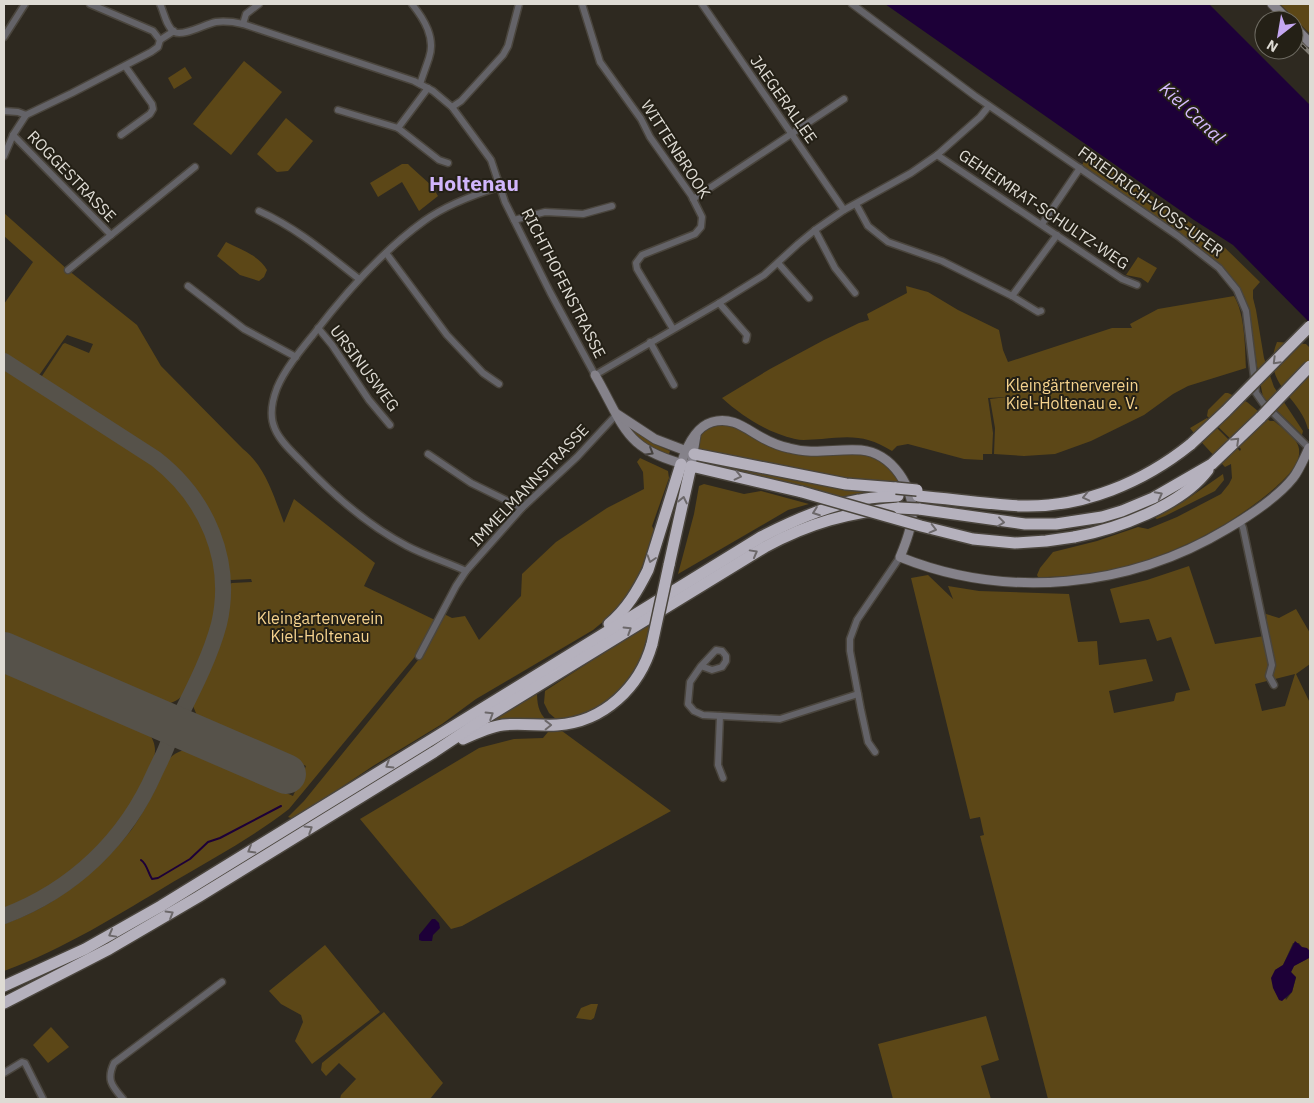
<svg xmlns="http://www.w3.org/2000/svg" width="1314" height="1103" font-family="'IBM Plex Sans',sans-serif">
	<rect width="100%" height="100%" fill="#2e2920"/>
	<!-- green -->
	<g fill="#5c4717" fill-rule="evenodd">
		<polygon points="1280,4 1310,4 1310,34"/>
		<polygon points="244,61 282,92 231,155 193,124"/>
		<polygon points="185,67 192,78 174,89 168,78"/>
		<polygon points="286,118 313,141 288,171 277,172 257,154"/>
		<polygon points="1089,152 1222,245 1260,282 1253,290 1253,298 1256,310 1264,358 1274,387 1303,431 1302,435 1263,397 1257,366 1249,311 1244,296 1233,279 1222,267 1202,251 1082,165"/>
		<polygon points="402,164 408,164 411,167 432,186 438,196 419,211 402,182 378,197 370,183"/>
		<path d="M4,213L68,270L137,325L161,366L243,449C266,467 274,497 284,523L294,499L375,563L364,586L435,620L418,653L289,809C253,837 212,859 173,882C118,915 64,949 4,971V924C55,907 99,871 132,829C141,816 150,800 157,786C161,777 164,766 170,758C175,753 180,751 187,749L293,796L306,766L198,718L193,706L194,700L220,638L227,609L228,585L232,583L252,582L251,579L231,580L228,578L220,537L208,510L188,481L169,462L43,379L42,376L63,344L65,343L89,353L93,344L67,335L40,374L37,375L4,354V304L33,262L4,236Z"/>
		<path d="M226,242C240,249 260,256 267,270L264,277L259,281L240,275L217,256Z"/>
		<polygon points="1138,257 1157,268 1148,283 1141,278 1126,275"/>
		<path d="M906,286L928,292L958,310L999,330L1003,350L1008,362L1112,328H1132L1130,324L1158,309L1234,296C1245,314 1245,347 1246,368L1188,386L1173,394L1144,415L1091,441L1055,454L1024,456L994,454L995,428L990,399L1007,397L988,398L993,433L992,454H983V460L964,459L908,444L897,446L892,451C867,435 850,436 822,439C813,439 803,441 795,439C768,433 743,417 722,398L770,369L824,340L859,323L869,320L867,314L907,293Z"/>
		<path d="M1277,342L1306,344L1310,348V429H1308C1300,396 1260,384 1277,342Z"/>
		<path d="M4,368L158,467C199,504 221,548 216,605C214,628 204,649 195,670C188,686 184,703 164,704L4,634Z"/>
		<path d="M1225,393H1228L1247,402L1270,421H1274C1282,428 1298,438 1299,449C1301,465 1286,477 1276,487C1229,528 1168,558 1107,571C1084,576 1061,577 1038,577L1037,575L1040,568L1053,552L1097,541L1138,527L1148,529L1177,517L1221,494L1229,484L1232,478L1231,464L1225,467C1213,454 1201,443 1190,428L1207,418L1240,451L1241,449L1207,416L1208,410Z"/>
		<polygon points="724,420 777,445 877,455 906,485 896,488 694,454 700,430"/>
		<path d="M628,426L652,443L670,451L668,457C651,450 638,441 628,426Z"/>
		<polygon points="640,458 668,471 669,478 652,526 654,530 644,562 631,592 616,611 593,630 476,699 442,724 373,766 294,819 288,817 304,801 407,674 423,654 444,614 452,618 465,616 479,640 521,596 522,574 556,542 607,508 644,489 643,472 637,462"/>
		<polygon points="698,460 880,492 847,500 697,463"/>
		<polygon points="1223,474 1224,480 1215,491 1165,516 1157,519 1155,518 1183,502"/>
		<polygon points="704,484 744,494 761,491 809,504 788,510 678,574 694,514 699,486"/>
		<path d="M1189,566L1215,644L1264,636L1268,633L1266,614L1279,618L1296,609L1310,633V664L1296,674L1310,703V1099H1048L980,836L984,835L980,817L970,819L911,578L928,575L953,599L948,586L979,591L1069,594L1078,642L1097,641L1099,665L1146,659L1153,681L1109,691L1114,713L1174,701L1176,693L1190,690L1171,637L1157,641L1149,619L1120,623L1110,589L1147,580ZM1295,674L1285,706L1262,711L1255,684ZM1293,943H1299L1309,958L1294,966L1291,972L1296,978L1292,992L1286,1000L1275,970L1283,965Z"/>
		<polygon points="646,625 650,627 651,631 635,676 601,708 567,719 556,719 549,713 544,703 545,691"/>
		<path d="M4,669L147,731C162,749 153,762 144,780C115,840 65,883 4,910Z"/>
		<path d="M537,691C537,703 538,712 547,721L471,731Z"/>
		<polygon points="562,731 671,811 462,926 451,929 360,819 479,748 514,739 543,738 548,732"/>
		<polygon points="325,945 380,1012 312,1064 295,1041 303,1022 301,1015 281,1004 269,991"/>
		<polygon points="591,1004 598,1004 594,1018 591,1020 576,1018 581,1008"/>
		<polygon points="384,1012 443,1083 430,1099 340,1099 341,1095 356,1079 339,1063 326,1076 321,1070 322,1063"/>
		<polygon points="986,1016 999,1060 981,1066 991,1099 893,1099 878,1044"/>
		<polygon points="51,1027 69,1047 48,1063 33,1045"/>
	</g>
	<!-- water -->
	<g fill="#1d0038">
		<polygon points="885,4 1209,4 1310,105 1310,323 1233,245 1194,220"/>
		<polygon points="432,919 435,919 439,923 440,928 433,935 432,941 422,941 419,940 419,935"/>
		<polygon points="1295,941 1302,947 1307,948 1310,951 1309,958 1294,966 1291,972 1296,977 1292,992 1282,1001 1279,1000 1273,988 1271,978 1275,970 1283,965"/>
	</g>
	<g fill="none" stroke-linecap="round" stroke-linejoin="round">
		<!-- stream -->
		<path stroke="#1d0038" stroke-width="2" d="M141,860C147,864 148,873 152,879L158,878L190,859L208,842L220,838L281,806"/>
		<!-- taxiway -->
		<g stroke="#56524a" stroke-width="16">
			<path d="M4,361L156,459C206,498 234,560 219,624C211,654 196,684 182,712C170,724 150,714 136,709"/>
			<path d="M4,916C73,890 126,839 155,772C160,761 166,751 169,740C167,728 156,721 146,716"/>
		</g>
		<!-- runway -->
		<polyline stroke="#56524a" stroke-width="40" points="4,652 286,774"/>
		<defs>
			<g id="street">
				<polyline points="90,4 153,31 160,40"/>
				<path d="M160,4C164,12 166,26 174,32C183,37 205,24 216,22C225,21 234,22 243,24L414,81L433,91L452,107L491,160L505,202L550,292L595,375L719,303L764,275L798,244L815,230L844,210L911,173L937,155L980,117L989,106"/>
				<path d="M412,4C424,19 436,38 429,58C426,67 423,75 420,84"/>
				<polyline points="582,4 600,62 641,119 650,137 691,195 702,217 701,227 695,234 642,255 636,263 637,269 673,329"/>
				<polyline points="702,4 844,210"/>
				<polyline points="852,4 975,96 1178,236 1219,268 1237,290 1246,311 1256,393 1263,403 1309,448"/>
				<polyline points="243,24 246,14 259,4"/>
				<polyline points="4,37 25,4"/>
				<polyline points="452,107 461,101 503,55 508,46 519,4"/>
				<polyline points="338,110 398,128 439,160 448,163"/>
				<polyline points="4,111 18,112 26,115"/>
				<polyline points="26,115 72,93 151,52 158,47 160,40 174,31"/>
				<polyline points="398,128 428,88"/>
				<polyline points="13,135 111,235"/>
				<polyline points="121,135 150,114 153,109 152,104 125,66"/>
				<polyline points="937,155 1122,279 1137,285"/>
				<polyline points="4,156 13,135 26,115"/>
				<polyline points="693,199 844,99"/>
				<polyline points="856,204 868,226 888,242 942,261 1012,296 1038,312 1041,311"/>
				<path d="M259,211C297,228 327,254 359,279"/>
				<polyline points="514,220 545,212 583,214 612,206"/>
				<polyline points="1042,224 1080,168"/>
				<polyline points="815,230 835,268 855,293"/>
				<polyline points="386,253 447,335 483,373 499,384"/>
				<polyline points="778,263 809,298"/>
				<polyline points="68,270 195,167"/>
				<polyline points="188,286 244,329 296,357"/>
				<polyline points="1012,296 1057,235"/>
				<polyline points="719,303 747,335 746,340"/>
				<polyline points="318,328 332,345 369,400 390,425"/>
				<polyline points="650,342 674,385"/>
				<polyline points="428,454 471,483 522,508"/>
				<polyline points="1240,521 1243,528 1272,665 1269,676 1274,685"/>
				<path d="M466,571C447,562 426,556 407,546C367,525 332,494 301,461C292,452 280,441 275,429C269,416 272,401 277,388C285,369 300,351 313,335C345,293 381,252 424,221C446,205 473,195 499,187"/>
				<polyline points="419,656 456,586 466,571 522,508 577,457 617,414"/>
				<polyline points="701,666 716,650 722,651 726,656 726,661 722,667 712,670 701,666 690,682 688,704 694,711 703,715 780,719 858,694"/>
				<polyline points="720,716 718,765 723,778"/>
				<polyline points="875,752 868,742 861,710 850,651 850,639 857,620 900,557"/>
				<polyline points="4,1073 22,1062 25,1063 43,1099"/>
				<path d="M123,1099C112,1086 106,1080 114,1063L222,982"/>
			</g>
			<g id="secondary">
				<polyline points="1272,4 1288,20"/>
				<polyline points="1294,26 1310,43"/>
				<path d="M595,375C626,429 624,450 691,466L696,435"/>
				<polyline points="617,414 655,439 689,452"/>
				<path d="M681,464C686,448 695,427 712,422C731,416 745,428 761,437C770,442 779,446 789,448C813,455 837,448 861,450C892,453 915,488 912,517C911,530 905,545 900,557C1007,600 1129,588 1227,529C1249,516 1277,498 1293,478C1300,469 1304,458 1309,448L1310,449"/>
			</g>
			<g id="highway">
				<polyline points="694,454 846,484 896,488"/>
				<path d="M918,496C952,499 987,504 1021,506C1083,508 1144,482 1191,444"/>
				<polyline points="919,509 1025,524 1056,524 1102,517 1122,511 1153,498 1212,464 1261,417"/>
				<path d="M1074,537C1117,529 1181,506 1208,470"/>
				<polyline points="669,565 691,466 802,492"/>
				<path d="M609,624C627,609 638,590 648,570L681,464"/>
				<path d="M463,739C476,733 489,727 503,725C521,723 539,726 557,725C604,722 640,687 652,644"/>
				<path d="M4,986L85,949L161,906L761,537C792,521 825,506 859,500C872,497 885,497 898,496"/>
				<path d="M4,1003L109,949L198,897L434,752L482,720L765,547C809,523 849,512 899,508"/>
			</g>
		</defs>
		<!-- street casing -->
		<use href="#street" stroke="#4a453d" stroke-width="9"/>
		<!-- secondary casing -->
		<use href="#secondary" stroke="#4a453d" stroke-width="11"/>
		<!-- highway casing -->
		<use href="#highway" stroke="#4a453d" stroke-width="14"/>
		<!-- street -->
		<use href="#street" stroke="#646368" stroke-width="6"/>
		<!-- secondary -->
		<use href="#secondary" stroke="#85828a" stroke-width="9"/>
		<!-- highway -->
		<use href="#highway" stroke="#b5b1bd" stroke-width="11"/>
		<defs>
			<polyline id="rail" points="1302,45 1310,53"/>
		</defs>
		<!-- rail casing -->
		<use href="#rail" stroke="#7f7b73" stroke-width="4"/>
		<!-- rail -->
		<use href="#rail" stroke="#242016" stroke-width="2" stroke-dasharray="5.5" stroke-linecap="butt"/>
		<defs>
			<g id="highway-bridge">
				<polyline points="1261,417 1310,366"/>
				<polyline points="1191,444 1226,411 1310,326"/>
				<polyline points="896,488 917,490"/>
				<polyline points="802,492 921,526 973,539 1015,543 1046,541 1074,537"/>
				<polyline points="899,508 919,509"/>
				<polyline points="652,644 669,565"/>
			</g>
		</defs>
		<!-- highway-bridge casing -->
		<use href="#highway-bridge" stroke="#4a453d" stroke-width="14" stroke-linecap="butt"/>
		<!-- highway-bridge -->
		<use href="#highway-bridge" stroke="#b5b1bd" stroke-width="11"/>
	</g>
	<!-- one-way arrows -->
	<defs><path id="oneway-chevron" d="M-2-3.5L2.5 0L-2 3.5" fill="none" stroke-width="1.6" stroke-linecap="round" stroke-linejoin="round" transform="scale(1.25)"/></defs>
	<g stroke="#6c686a">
		<use href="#oneway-chevron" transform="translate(1276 361) rotate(135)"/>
		<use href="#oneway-chevron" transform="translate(1236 441) rotate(-44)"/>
		<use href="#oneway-chevron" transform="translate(738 476) rotate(13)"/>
		<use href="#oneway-chevron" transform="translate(1159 495) rotate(-28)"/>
		<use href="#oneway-chevron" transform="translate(1086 497) rotate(167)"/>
		<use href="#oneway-chevron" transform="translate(683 500) rotate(-78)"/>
		<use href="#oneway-chevron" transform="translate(816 512) rotate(160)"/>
		<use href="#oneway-chevron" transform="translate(1001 522) rotate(7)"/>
		<use href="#oneway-chevron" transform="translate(933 529) rotate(14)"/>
		<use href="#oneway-chevron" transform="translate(754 553) rotate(-29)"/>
		<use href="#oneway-chevron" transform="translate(651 559) rotate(108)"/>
		<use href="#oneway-chevron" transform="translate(628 630) rotate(-32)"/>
		<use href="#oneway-chevron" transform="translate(490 715) rotate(-32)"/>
		<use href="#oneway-chevron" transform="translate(548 725) rotate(-1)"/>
		<use href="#oneway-chevron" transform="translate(389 765) rotate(148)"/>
		<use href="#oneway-chevron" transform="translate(309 829) rotate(-32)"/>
		<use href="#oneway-chevron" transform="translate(251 850) rotate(149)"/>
		<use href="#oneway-chevron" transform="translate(170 914) rotate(-31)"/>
		<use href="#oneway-chevron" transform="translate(112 934) rotate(151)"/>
	</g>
	<use stroke="#46423f" href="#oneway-chevron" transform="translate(650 452) rotate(31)"/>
	<g text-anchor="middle" stroke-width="4" stroke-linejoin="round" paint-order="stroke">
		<!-- street labels -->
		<g font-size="16" fill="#dedbd4" stroke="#242016">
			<text transform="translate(784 99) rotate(55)" y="6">JAEGERALLEE</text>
			<text transform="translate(676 149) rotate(57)" y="6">WITTENBROOK</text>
			<text transform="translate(72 176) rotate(46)" y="6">ROGGESTRASSE</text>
			<text transform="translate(1151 201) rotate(36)" y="6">FRIEDRICH-VOSS-UFER</text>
			<text transform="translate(1044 209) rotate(34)" y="6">GEHEIMRAT-SCHULTZ-WEG</text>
			<text transform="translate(564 283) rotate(63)" y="6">RICHTHOFENSTRASSE</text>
			<text transform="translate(365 368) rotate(53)" y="6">URSINUSWEG</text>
			<text transform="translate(529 485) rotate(-46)" y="6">IMMELMANNSTRASSE</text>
		</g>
		<!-- park labels -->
		<g font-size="16" fill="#f6d38e" stroke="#242016">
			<text x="1072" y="391">Kleingärtnerverein<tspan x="1072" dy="18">Kiel-Holtenau e. V.</tspan></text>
			<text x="320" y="624">Kleingartenverein<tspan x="320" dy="18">Kiel-Holtenau</tspan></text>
		</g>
		<!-- water labels -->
		<g font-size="18" font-style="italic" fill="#d6bcff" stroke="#242016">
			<text transform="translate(1192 113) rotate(43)" y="6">Kiel Canal</text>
		</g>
		<!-- district labels -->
		<g font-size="21" font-weight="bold" fill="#d1b6fc" stroke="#242016">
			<text x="474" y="191">Holtenau</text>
		</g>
	</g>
	<!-- border -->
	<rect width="1314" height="1103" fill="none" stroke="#dedbd4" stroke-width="10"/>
	<!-- north arrow -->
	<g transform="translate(1279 35) rotate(211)"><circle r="24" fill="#242016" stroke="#6e6b62"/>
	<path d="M0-4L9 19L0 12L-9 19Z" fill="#c4a7f1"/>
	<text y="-8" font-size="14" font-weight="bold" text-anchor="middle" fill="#dedbd4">N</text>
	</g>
</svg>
